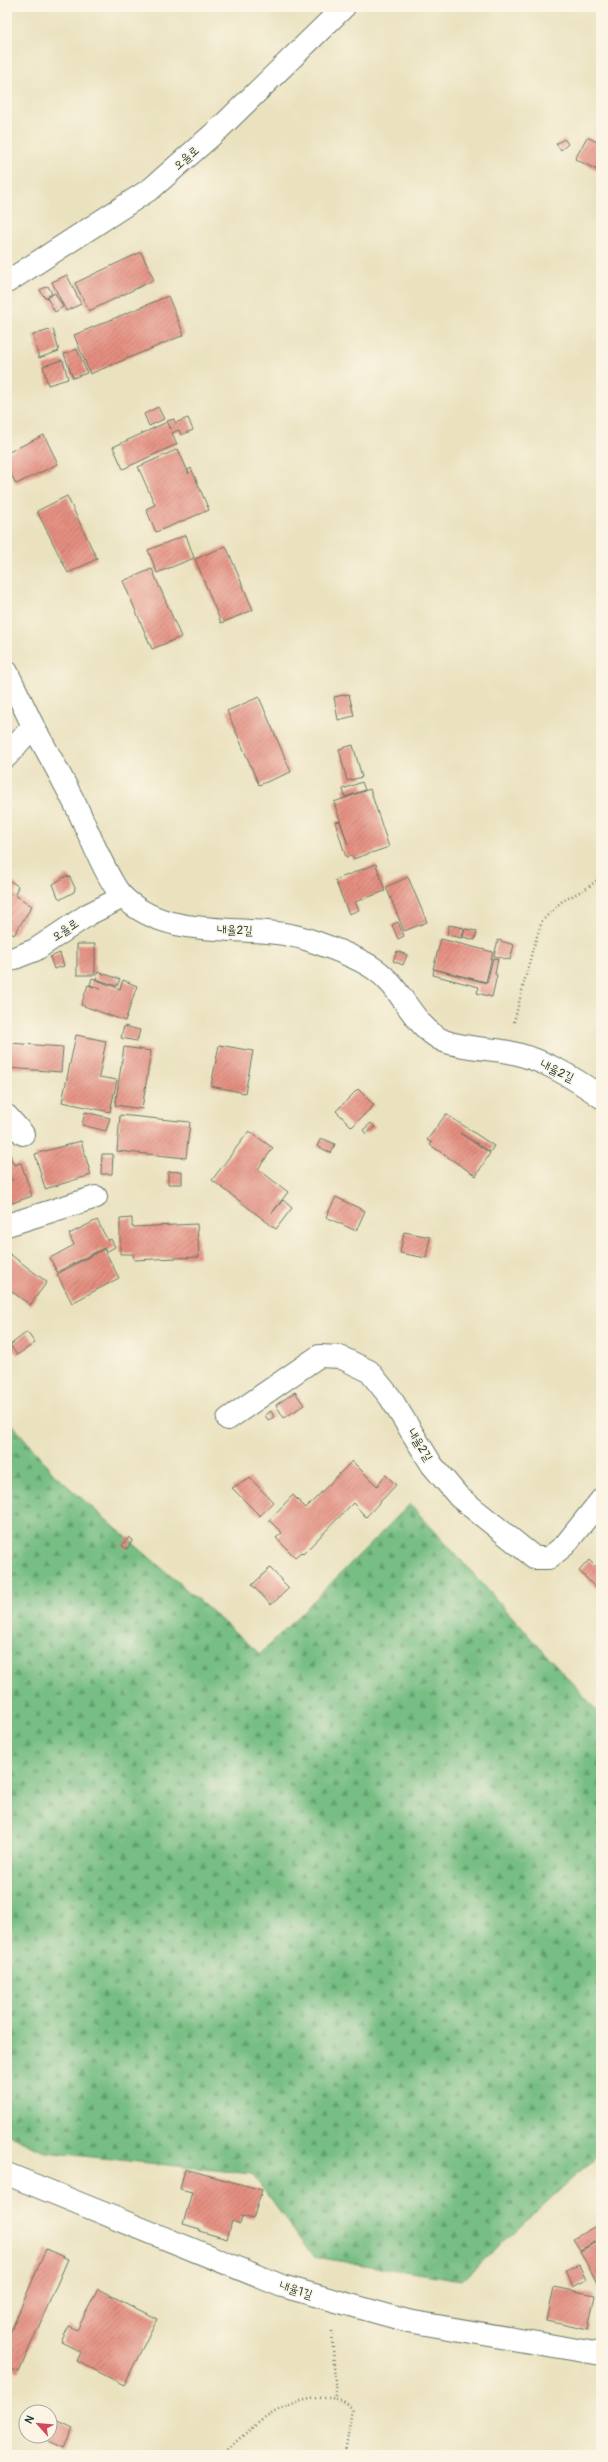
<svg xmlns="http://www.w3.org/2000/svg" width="608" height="2462" font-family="Pangolin,'Poor Story',sans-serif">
	<defs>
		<pattern id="forest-firs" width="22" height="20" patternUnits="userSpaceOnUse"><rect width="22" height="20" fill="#77be84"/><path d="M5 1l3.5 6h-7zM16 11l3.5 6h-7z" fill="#619c6d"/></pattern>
		<pattern id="building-hatch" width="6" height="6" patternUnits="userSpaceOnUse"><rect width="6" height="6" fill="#e48e80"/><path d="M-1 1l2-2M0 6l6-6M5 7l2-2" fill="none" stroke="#b8756a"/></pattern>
	</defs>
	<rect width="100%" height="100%" fill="#fcf5e5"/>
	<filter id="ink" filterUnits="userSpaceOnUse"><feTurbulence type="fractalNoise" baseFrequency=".025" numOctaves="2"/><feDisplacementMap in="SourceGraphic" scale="8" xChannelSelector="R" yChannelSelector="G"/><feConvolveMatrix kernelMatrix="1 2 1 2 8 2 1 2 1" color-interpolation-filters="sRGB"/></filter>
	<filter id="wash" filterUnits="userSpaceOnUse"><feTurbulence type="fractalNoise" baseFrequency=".012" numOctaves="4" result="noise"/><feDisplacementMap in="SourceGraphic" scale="16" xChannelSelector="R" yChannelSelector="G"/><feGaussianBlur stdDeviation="0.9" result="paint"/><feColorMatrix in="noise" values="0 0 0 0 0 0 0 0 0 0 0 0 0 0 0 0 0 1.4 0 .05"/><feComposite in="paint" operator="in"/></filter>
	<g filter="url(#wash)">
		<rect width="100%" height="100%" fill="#eae2bf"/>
		<!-- forest -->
		<polygon fill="url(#forest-firs)" stroke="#4b7e5c" points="13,1425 55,1475 260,1654 410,1504 601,1715 601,2152 462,2280 313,2257 252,2174 45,2152 7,2133 7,1427"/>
		<g id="blocks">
			<!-- building -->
			<g fill="url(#building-hatch)">
				<polygon points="587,137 601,144 601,172 575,159"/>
				<polygon points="564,139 568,144 561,150 556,144"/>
				<polygon points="141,252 154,280 89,311 75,283"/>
				<polygon points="67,275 81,304 66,311 52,282"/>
				<polygon points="48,286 52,294 45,298 40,290"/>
				<polygon points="55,293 63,307 55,312 47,298"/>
				<polygon points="168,296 184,335 90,374 74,335"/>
				<polygon points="53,329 59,351 39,358 33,335"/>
				<polygon points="77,349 87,373 73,378 64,354"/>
				<polygon points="63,360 68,379 48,385 43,366"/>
				<polygon points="158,407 164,419 149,426 144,414"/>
				<polygon points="188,418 193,430 181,435 179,430 172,433 177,444 123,469 113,447 167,422 171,429 167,421 174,419 175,423"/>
				<polygon points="44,435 58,464 16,484 7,466 7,453"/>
				<polygon points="178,449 189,474 188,470 191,468 209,510 156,532 146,509 155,505 138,467"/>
				<polygon points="67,496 97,559 68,573 37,511"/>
				<polygon points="186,535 194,558 157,573 148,550"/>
				<polygon points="226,546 253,610 221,623 195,559"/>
				<polygon points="152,569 181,637 152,649 123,581"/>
				<polygon points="349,694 354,716 338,720 334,697"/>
				<polygon points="259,697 291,772 259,785 227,711"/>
				<polygon points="353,745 362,777 347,781 339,749"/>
				<polygon points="362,782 365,790 345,797 343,789"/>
				<polygon points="370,789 389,847 353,859 352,855 346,857 335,822 340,821 348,845 334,802"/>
				<polygon points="376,864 385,891 355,902 359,910 349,914 335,880"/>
				<polygon points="66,876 70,877 75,888 74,892 61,899 58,897 53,884"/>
				<polygon points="408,877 427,922 404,931 386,887"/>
				<polygon points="7,879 18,886 15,895 32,906 14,935 7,930"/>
				<polygon points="398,922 404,936 398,939 392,925"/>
				<polygon points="449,925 464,928 462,938 447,935"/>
				<polygon points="465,929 477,931 475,940 463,937"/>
				<polygon points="441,939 493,952 486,982 433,969"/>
				<polygon points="498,940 514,945 510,960 494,956"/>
				<rect x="77" y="944" width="18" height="31"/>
				<polygon points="397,951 407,955 403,965 393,961"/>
				<polygon points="60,953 64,966 54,969 50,957"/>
				<polygon points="493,958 498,959 495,974 497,975 492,997 477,993 479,987 433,975 434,969 487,983"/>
				<polygon points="98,972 120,979 117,986 96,979"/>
				<polygon points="92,978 120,989 123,980 137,986 125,1021 81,1005 88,985 101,989 90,985"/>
				<polygon points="124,1026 140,1030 137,1041 121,1038"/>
				<polygon points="76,1035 106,1041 99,1077 117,1080 110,1112 62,1102"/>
				<polygon points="9,1043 63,1047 61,1072 8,1068"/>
				<polygon points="219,1045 253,1051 245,1093 211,1086"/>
				<polygon points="124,1047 151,1051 142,1109 115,1105"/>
				<polygon points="358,1089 374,1105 352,1127 336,1111"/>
				<polygon points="85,1112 110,1118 106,1131 82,1125"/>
				<polygon points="446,1114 494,1146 490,1152 460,1133 490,1153 476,1176 430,1145 432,1143 427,1140"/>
				<polygon points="120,1115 190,1122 186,1158 117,1151"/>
				<polygon points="371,1123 375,1127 366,1134 363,1130"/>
				<polygon points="249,1131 273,1148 258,1169 288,1192 272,1213 283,1200 292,1208 276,1229 212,1180"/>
				<polygon points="321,1138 335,1144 331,1153 317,1146"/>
				<polygon points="81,1141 91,1175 45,1189 35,1154"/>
				<polygon points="7,1149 14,1165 21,1163 32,1196 7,1205 7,1182 13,1179 7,1181"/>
				<polygon points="102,1154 113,1154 112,1174 101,1174"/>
				<polygon points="182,1171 182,1184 168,1184 168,1172"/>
				<polygon points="336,1197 365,1211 356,1231 326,1217"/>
				<polygon points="132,1218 132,1227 197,1224 199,1257 134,1260 133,1254 120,1254 120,1219"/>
				<polygon points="97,1220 108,1241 111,1239 115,1247 106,1252 104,1248 57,1272 50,1258 74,1245 69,1234"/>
				<polygon points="404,1232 430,1237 426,1258 400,1253"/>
				<polygon points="104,1249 119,1278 72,1303 57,1274"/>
				<polygon points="7,1252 47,1282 30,1305 7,1288"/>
				<polygon points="27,1332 35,1343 17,1355 10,1345"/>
				<polygon points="295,1392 304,1405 284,1418 276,1405"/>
				<polygon points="271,1411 274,1417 268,1420 265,1415"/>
				<polygon points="352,1461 377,1486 386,1475 396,1485 366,1517 353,1503 303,1554 301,1552 295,1557 276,1538 282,1533 269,1520 293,1495 306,1508"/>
				<polygon points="250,1478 273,1502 260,1516 232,1488"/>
				<polygon points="129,1537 133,1540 127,1549 122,1546"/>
				<polygon points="589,1560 601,1572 601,1593 579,1571"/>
				<polygon points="270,1568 289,1588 271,1605 252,1585"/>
				<polygon points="185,2169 262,2190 253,2219 242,2216 240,2224 232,2221 227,2239 199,2231 200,2229 183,2224 192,2192 180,2189"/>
				<polygon points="601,2223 601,2239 580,2250 573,2239"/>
				<polygon points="601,2240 601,2286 599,2287 580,2251"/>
				<polygon points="46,2249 68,2259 19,2372 7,2367 7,2340"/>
				<polygon points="579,2265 586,2280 573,2287 565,2271"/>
				<polygon points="554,2287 595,2295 588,2330 547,2321"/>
				<polygon points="98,2289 157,2319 124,2385 77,2361 81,2352 61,2342 69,2326 77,2330"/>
				<polygon points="50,2417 73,2428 64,2447 40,2436 50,2436"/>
			</g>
		</g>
	</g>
	<g filter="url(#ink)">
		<use href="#blocks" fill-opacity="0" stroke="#667765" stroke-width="1"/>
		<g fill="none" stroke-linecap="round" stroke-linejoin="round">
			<defs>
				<g id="street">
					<path d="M33,726C48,753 64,781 78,810C87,829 109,884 123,897C173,944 247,921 306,939C327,946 358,957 376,970C403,989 413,1027 444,1041C465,1049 488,1048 509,1052C543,1059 573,1077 601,1097"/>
					<polyline points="7,961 35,950 89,914 123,897"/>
					<polyline points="7,1116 23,1134"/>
					<polyline points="7,1225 96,1197"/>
					<polyline points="228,1419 319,1356 340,1357 369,1371 390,1397 432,1465 459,1497 535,1558 549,1558 565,1545 601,1500"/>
					<polyline points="7,2174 282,2286 408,2321 601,2354"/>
				</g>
				<g id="secondary">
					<polyline points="7,282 152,188 220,128 344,7"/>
					<polyline points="7,672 33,726 7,756"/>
				</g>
			</defs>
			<!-- street casing -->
			<use href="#street" stroke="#667765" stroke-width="24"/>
			<!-- secondary casing -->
			<use href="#secondary" stroke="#667765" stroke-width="24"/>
			<!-- path -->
			<g stroke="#667765" stroke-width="2.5" stroke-dasharray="1 3" stroke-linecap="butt">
				<polyline points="514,1022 532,952 542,921 561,902 587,888 601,877"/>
				<polyline points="332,2331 336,2398"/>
				<path d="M222,2455C250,2428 281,2399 322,2398C336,2398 343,2398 352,2409L345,2455"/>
			</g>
			<!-- street -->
			<use href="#street" stroke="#fff" stroke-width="22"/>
			<!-- secondary -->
			<use href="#secondary" stroke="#fff" stroke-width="22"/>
		</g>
	</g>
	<g text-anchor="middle" stroke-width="3" stroke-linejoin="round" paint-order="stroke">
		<!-- street labels -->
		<g font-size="12" fill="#1f3d34" stroke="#fcf5e5">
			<text transform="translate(186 158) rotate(-41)" y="4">오율로</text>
			<text transform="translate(65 930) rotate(-34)" y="4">오율로</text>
			<text transform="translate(235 930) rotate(1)" y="4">내율2길</text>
			<text transform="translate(557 1071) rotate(25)" y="4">내율2길</text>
			<text transform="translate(420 1445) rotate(58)" y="4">내율2길</text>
			<text transform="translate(296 2290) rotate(17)" y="4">내율1길</text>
		</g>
	</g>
	<!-- margin -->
	<rect width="608" height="2462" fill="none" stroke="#fcf5e5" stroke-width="24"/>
	<!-- north arrow -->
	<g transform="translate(38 2424) rotate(297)"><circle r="19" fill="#fcf5e5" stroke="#a4ab9e"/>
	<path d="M0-3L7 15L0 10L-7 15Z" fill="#d1495b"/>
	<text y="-6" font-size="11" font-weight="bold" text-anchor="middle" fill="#1f3d34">N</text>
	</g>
</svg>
